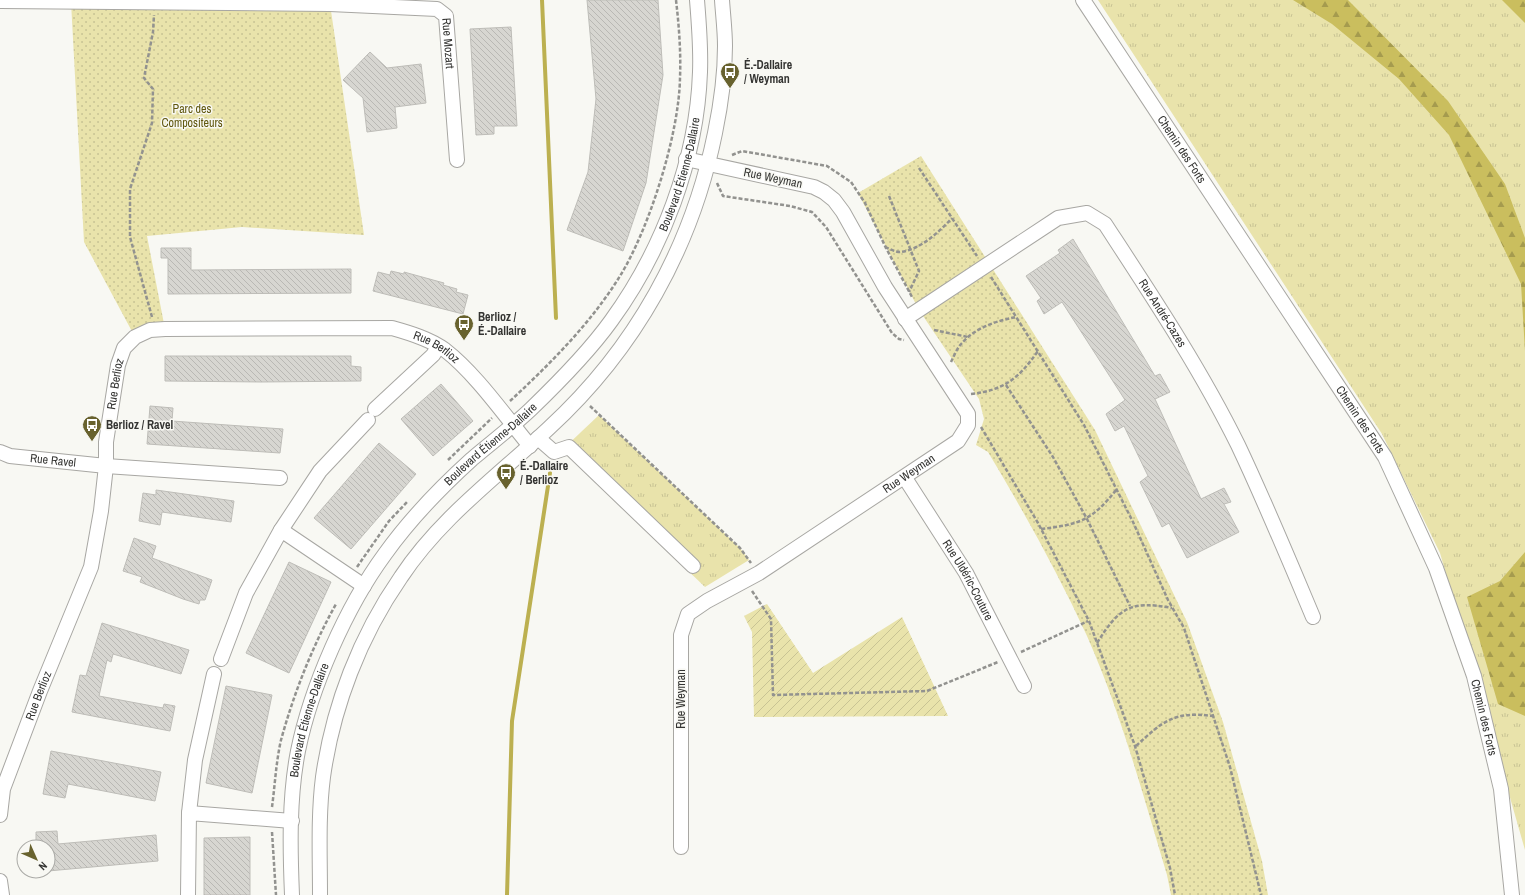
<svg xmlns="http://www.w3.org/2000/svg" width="1525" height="895" font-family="'Archivo Narrow',sans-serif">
	<defs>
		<pattern id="grass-tufts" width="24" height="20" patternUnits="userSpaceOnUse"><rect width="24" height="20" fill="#e9e3ab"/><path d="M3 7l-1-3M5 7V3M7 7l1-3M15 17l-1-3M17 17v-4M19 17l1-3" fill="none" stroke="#c8c394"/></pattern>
		<pattern id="forest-firs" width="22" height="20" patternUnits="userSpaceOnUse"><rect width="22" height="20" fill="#cabe5e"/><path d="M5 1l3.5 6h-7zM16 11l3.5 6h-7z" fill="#a59b4e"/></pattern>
		<pattern id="park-dots" width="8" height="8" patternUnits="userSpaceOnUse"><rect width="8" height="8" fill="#e9e3ab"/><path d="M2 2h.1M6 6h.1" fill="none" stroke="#c8c394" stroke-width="1.8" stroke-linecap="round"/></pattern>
		<pattern id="garden-furrows" width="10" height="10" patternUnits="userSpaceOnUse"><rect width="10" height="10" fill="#e9e3ab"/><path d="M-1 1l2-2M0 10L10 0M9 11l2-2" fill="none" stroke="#c8c394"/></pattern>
		<pattern id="building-back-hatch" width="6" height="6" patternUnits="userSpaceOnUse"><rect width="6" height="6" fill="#d7d6d1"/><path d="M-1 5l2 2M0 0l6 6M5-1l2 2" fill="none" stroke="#b9b8b4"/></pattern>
	</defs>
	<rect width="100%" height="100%" fill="#f8f8f3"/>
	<!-- grass -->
	<g fill="url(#grass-tufts)">
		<polygon points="1098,0 1525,0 1525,850 1440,553 1382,434"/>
		<polygon points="599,415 740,548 749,560 705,587 562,450"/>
	</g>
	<!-- forest -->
	<g fill="url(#forest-firs)">
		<polygon points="1293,0 1348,0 1448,101 1505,184 1525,238 1525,351 1521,284 1449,135 1399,79 1332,24"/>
		<polygon points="1502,0 1525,0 1525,23"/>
		<polygon points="1525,552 1525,716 1498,704 1467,597 1500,581"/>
	</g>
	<!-- park -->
	<g fill="url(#park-dots)">
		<polygon points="71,2 330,4 364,235 242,227 147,236 165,329 135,337 84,242"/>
		<path d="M921,156L1095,430L1187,622L1223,722L1262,861L1268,895H1171L1167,875C1143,795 1121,713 1087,636C1058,573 1024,512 988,452L976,445L984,419L979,399L919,310L858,193Z"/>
	</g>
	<!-- garden -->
	<polygon fill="url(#garden-furrows)" points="767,604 813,673 902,617 948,716 754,717 752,632 744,616"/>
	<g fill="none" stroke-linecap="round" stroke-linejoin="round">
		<!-- stream -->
		<g stroke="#bcb050" stroke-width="4">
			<polyline points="542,0 556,318"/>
			<polyline points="507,895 512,721 550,473"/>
		</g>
	</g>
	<!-- building -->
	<g fill="url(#building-back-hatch)" stroke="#bebdb8">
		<polygon points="587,0 658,0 663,75 646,183 623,251 567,230 588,172 596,99"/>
		<polygon points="511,27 517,126 494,126 494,134 476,135 470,29"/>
		<polygon points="370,52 387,68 421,64 426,103 395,107 397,128 367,132 363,98 343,80"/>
		<polygon points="1073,239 1155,376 1160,374 1170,392 1155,399 1201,499 1224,488 1231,502 1224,504 1239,532 1187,558 1169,523 1162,527 1140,482 1148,476 1124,426 1115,431 1106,414 1125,400 1062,302 1044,314 1037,301 1041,298 1026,276 1060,253 1058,250"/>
		<polygon points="161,248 191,248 191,270 351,269 351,293 168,294 168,258 161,258"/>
		<polygon points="391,271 404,274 404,272 444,283 443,285 457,289 456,292 468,295 463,314 373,291 378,272 390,275"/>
		<polygon points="165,356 351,356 351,366 361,367 361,381 261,382 165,381"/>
		<polygon points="441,384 473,421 433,456 401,419"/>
		<polygon points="150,406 173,408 172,421 283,429 280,453 147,444"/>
		<polygon points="379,443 416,474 351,549 314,518"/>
		<polygon points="156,490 234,501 231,522 162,512 160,525 139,521 143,493 156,495"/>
		<polygon points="134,538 156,546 152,558 212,580 205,600 200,600 199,604 183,599 140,582 142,577 123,571"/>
		<polygon points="289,562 331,582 289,673 246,653"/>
		<polygon points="102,623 189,650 181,674 113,654 111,662 107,660 99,696 163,708 164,704 175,706 170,731 72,712 80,675 86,676"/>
		<polygon points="226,686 272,695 252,793 206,783"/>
		<polygon points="51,751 161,772 155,801 68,784 65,798 43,794"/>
		<polygon points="57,831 58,844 156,835 158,861 48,871 48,847 36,847 36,832"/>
		<polygon points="250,837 250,895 204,895 204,838"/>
	</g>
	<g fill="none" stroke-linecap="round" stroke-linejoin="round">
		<defs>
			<g id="minor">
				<path id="s1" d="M1083,0L1385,457L1436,568L1474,676L1501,789L1512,895"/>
				<path id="s2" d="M0,1L330,4L437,9L446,16L457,160"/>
				<path id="s3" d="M905,319L1058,218L1087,213L1105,224C1152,296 1200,368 1238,445C1265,502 1289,560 1313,617"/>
				<polyline points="375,409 433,355 438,347"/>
				<polyline points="538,438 554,452 569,447 693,566"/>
				<path id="s4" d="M0,452L10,456L106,466L280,478"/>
				<path id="s5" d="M905,478L966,573L1024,686"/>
				<polyline points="281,530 320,471 368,420"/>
				<polyline points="221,659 246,593 281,530 364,586"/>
				<polyline points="189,813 195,760 214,674"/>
				<path id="s6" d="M0,815L3,789L40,691L91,567L101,511L106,466V442L118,365L124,348L135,337L150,330L165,329L392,328C410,333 430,339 445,350C476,374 505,416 530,446"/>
				<path id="s7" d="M681,847V635L688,614L707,601L759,573L958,441L968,425V414L885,287L843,212L834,200L824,192L814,187L686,159"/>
				<polyline points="0,881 2,895"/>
				<polyline points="188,895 189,813 292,821"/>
				<path id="s8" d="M292,895C290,848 289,797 298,751C311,687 346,607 385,554C410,519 440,488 472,459C492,442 512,427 531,409C559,382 588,353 611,321C662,251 697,160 700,72C701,48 699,24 697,0"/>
				<path d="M320,895C320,856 318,816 323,777C333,706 360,636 401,577C440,518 498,476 549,428C635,349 692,247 715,133C721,104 725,75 725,46C725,31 723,15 722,0"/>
			</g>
		</defs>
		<!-- minor casing -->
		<use href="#minor" stroke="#a8a7a3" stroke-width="16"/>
		<!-- path -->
		<g stroke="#92928f" stroke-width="2.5" stroke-dasharray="4 2" stroke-linecap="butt">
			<polyline points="732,155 742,151 827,166 851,182 865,203 885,246 912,297"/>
			<polyline points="919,168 977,256"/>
			<polyline points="717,183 723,196 790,206 812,212 826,227 892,333 899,339 904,340"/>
			<polyline points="889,196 919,271 909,292"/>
			<path d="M885,247C890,249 895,252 900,252C920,250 939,232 952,218"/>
			<polyline points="991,277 1084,425 1133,522 1168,600 1184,628 1230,767 1261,895"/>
			<polyline points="152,317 130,237 130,189 152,123 153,89 144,78 153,32 154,15"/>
			<polyline points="934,330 968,337"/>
			<path d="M951,362C954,356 957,348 962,343C976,327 997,321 1016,317"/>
			<polyline points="1006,385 1053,457 1087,519 1130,606"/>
			<path d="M971,394C1005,390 1019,378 1038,351"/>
			<path d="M510,401C550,364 591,323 620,276C649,229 679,135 680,78C681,52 679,26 676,0"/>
			<polyline points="590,406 740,548 751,563"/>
			<polyline points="981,427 1038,523 1089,621 1135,746 1170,868 1175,895"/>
			<polyline points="448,460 492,418"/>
			<path d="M1041,529C1081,524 1091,521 1117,489"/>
			<polyline points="357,567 389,521 408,501"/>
			<polyline points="752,591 771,619 773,695 927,691 998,662"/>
			<path d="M1097,643C1119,608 1130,600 1172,608"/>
			<polyline points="1021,652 1088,621"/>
			<path d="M1136,746C1163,721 1174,711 1213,716"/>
			<path d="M272,807C275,785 276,762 281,740C294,693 312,647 336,604"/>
			<polyline points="272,832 276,895"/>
		</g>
		<!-- minor -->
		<use href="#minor" stroke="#fff" stroke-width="14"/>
	</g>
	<!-- icons -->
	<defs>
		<symbol id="bus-pin" viewBox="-11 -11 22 30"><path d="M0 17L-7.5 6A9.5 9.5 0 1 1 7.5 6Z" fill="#68622e" stroke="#f8f8f3"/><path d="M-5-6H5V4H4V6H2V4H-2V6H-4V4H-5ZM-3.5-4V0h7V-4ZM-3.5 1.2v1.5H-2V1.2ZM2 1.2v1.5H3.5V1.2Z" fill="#fff"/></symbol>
	</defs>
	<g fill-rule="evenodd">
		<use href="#bus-pin" x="719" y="61" width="22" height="30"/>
		<use href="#bus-pin" x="453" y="313" width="22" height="30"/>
		<use href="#bus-pin" x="81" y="414" width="22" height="30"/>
		<use href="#bus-pin" x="495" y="462" width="22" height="30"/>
	</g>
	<g text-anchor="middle" stroke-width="3" stroke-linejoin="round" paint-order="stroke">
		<!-- street labels -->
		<g font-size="12" fill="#343432" stroke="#f8f8f3">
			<text dy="4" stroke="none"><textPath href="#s2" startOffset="476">Rue Mozart</textPath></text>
			<text dy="4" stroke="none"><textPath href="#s1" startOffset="179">Chemin des Forts</textPath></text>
			<text dy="4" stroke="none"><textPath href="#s8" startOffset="850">Boulevard Étienne-Dallaire</textPath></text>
			<text transform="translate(773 178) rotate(12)" y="4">Rue Weyman</text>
			<text dy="4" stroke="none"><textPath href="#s3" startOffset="340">Rue André-Cazes</textPath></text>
			<text dy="4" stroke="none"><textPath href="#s6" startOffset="810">Rue Berlioz</textPath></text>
			<text dy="4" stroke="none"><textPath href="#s6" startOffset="450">Rue Berlioz</textPath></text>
			<text dy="4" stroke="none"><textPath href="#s1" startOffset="503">Chemin des Forts</textPath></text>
			<text dy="4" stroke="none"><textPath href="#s8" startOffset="514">Boulevard Étienne-Dallaire</textPath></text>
			<text dy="4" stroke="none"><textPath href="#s4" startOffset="54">Rue Ravel</textPath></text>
			<text dy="4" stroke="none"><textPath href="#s7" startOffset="496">Rue Weyman</textPath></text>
			<text dy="4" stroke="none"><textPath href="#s5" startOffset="120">Rue Uldéric-Couture</textPath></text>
			<text dy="4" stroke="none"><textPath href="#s6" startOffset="126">Rue Berlioz</textPath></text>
			<text transform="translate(681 699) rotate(-90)" y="4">Rue Weyman</text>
			<text dy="4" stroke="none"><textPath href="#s1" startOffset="827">Chemin des Forts</textPath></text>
			<text dy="4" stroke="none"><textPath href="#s8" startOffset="177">Boulevard Étienne-Dallaire</textPath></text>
		</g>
		<!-- poi labels -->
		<g font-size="12" font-weight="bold" fill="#343432" stroke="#f8f8f3" text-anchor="start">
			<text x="744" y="69">É.-Dallaire<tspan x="744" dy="14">/ Weyman</tspan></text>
			<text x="478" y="321">Berlioz /<tspan x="478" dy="14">É.-Dallaire</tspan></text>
			<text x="106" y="429">Berlioz / Ravel</text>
			<text x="520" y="470">É.-Dallaire<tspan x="520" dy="14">/ Berlioz</tspan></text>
		</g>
		<!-- park labels -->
		<g font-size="12" fill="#60570d" stroke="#f8f8f3">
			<text x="192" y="113">Parc des<tspan x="192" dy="14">Compositeurs</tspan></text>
		</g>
	</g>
	<!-- north arrow -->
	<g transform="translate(36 859) rotate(135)"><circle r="19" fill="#f8f8f3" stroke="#aaaaa6"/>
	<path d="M0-3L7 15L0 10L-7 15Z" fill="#68622e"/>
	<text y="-6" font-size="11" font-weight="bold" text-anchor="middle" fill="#343432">N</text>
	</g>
</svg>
